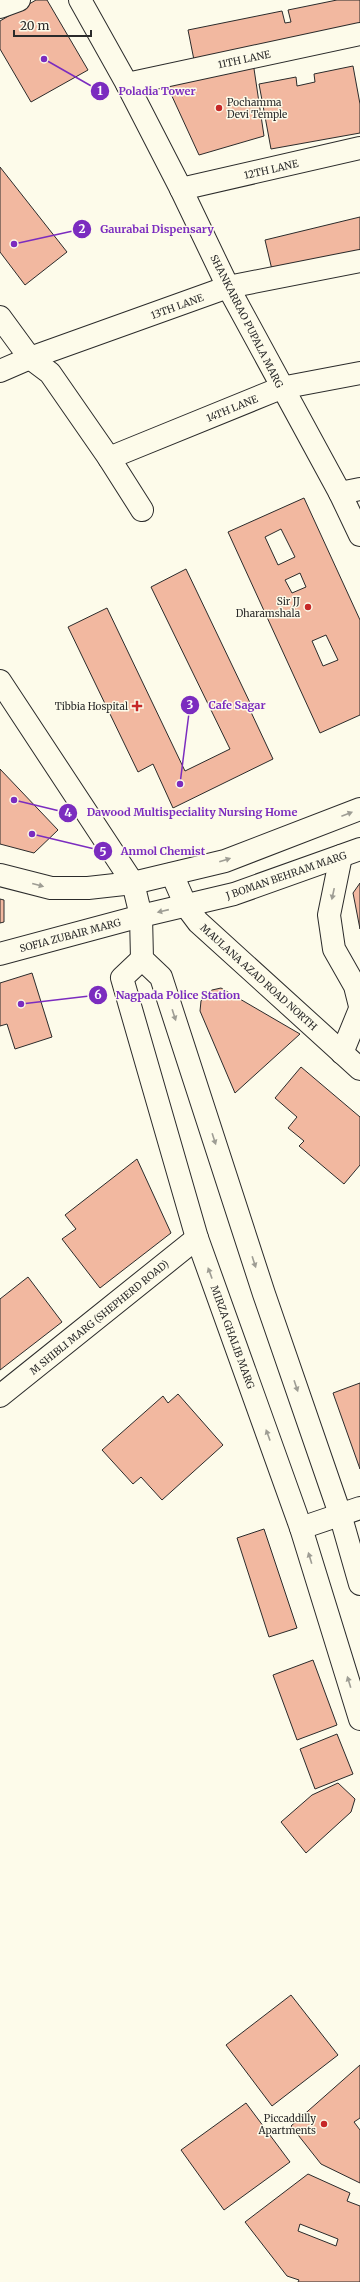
<svg xmlns="http://www.w3.org/2000/svg" width="360" height="2282" font-family="Merriweather,serif">
	<rect width="100%" height="100%" fill="#fdfbea"/>
	<!-- building -->
	<g fill="#f2b8a0" stroke="#2b2b2b" fill-rule="evenodd">
		<polygon points="36,0 47,0 88,70 31,102 0,49 0,21"/>
		<polygon points="337,0 360,0 360,26 194,60 188,30 282,11 285,23 291,22 288,10"/>
		<polygon points="253,62 264,136 199,155 165,81"/>
		<polygon points="353,66 360,104 360,133 271,149 259,84 296,77 297,86 315,82 314,74"/>
		<polygon points="0,167 67,252 25,285 0,252"/>
		<polygon points="360,217 360,253 273,274 265,240"/>
		<path d="M304,498L360,620V715L320,733L228,532ZM281,529L295,557L278,565L265,537ZM300,573L306,587L292,593L285,580ZM326,635L338,660L323,666L312,641Z"/>
		<polygon points="186,569 253,709 250,710 273,759 173,808 153,764 138,772 68,627 107,608 185,771 230,749 151,587"/>
		<polygon points="0,769 58,830 34,853 0,844"/>
		<polygon points="360,883 360,929 353,893"/>
		<polygon points="0,899 4,900 4,922 0,923"/>
		<polygon points="32,973 52,1037 15,1049 7,1024 0,1026 0,983"/>
		<polygon points="221,988 300,1034 235,1093 200,1011 201,1001 205,995 212,990"/>
		<polygon points="301,1067 360,1117 360,1165 344,1184 299,1146 304,1141 288,1128 297,1117 275,1098"/>
		<polygon points="137,1159 171,1233 100,1288 62,1239 76,1229 65,1215"/>
		<polygon points="28,1277 62,1322 0,1370 0,1299"/>
		<polygon points="360,1383 360,1469 333,1393"/>
		<polygon points="178,1394 223,1445 162,1500 141,1477 133,1484 102,1450 163,1396 168,1403"/>
		<polygon points="264,1529 297,1628 269,1637 237,1538"/>
		<polygon points="313,1660 337,1725 297,1740 273,1675"/>
		<polygon points="337,1734 353,1774 315,1789 300,1749"/>
		<polygon points="338,1783 355,1799 351,1812 306,1853 281,1822 312,1795"/>
		<polygon points="291,1995 338,2055 272,2106 226,2045"/>
		<polygon points="360,2065 360,2118 354,2122 360,2130 360,2183 321,2164 291,2126"/>
		<polygon points="246,2103 290,2162 224,2210 181,2150"/>
		<path d="M308,2174L350,2193L347,2201L360,2206V2282H298L299,2280L287,2276L245,2222ZM300,2224L338,2239L336,2246L298,2231Z"/>
	</g>
	<g fill="none" stroke-linecap="round" stroke-linejoin="round">
		<defs>
			<g id="street">
				<polyline points="80,0 127,84 181,189 228,287 340,493 360,535"/>
				<polyline points="0,7 19,0"/>
				<polyline points="127,84 360,34"/>
				<polyline points="181,189 360,148"/>
				<polyline points="0,317 30,358 50,373 109,458 142,510"/>
				<polyline points="0,371 30,358 228,287 360,261"/>
				<polyline points="109,458 281,388 360,373"/>
				<polyline points="340,493 360,489"/>
				<polyline points="0,1396 197,1238"/>
				<polyline points="301,1528 360,1508"/>
			</g>
			<g id="secondary">
				<polyline points="0,681 133,883 141,916 142,959 161,977 264,1294 340,1514 360,1584"/>
				<polyline points="172,874 186,906 198,922 360,1069"/>
				<polyline points="142,959 122,978 197,1238 301,1528 360,1719"/>
			</g>
			<g id="primary">
				<polyline points="341,856 329,915 334,949 355,986 360,1006"/>
				<polyline points="0,875 51,888 88,888 133,883 225,861 360,809"/>
				<polyline points="0,954 141,916 234,894 360,849"/>
				<polyline points="342,1053 360,1009"/>
			</g>
		</defs>
		<!-- street casing -->
		<use href="#street" stroke="#2b2b2b" stroke-width="24"/>
		<!-- secondary casing -->
		<use href="#secondary" stroke="#2b2b2b" stroke-width="24"/>
		<!-- primary casing -->
		<use href="#primary" stroke="#2b2b2b" stroke-width="24"/>
		<!-- street -->
		<use href="#street" stroke="#fdfbea" stroke-width="22"/>
		<!-- secondary -->
		<use href="#secondary" stroke="#fdfbea" stroke-width="22"/>
		<!-- primary -->
		<use href="#primary" stroke="#fdfbea" stroke-width="22"/>
	</g>
	<!-- one-way arrows -->
	<defs><path id="oneway-solid" d="M-6-.8H1V-3.2L6.5 0L1 3.2V.8H-6Z"/></defs>
	<g fill="#9e9d94">
		<use href="#oneway-solid" transform="translate(347 814) rotate(-21)"/>
		<use href="#oneway-solid" transform="translate(225 860) rotate(-18)"/>
		<use href="#oneway-solid" transform="translate(38 885) rotate(15)"/>
		<use href="#oneway-solid" transform="translate(333 894) rotate(102)"/>
		<use href="#oneway-solid" transform="translate(163 911) rotate(167)"/>
		<use href="#oneway-solid" transform="translate(174 1015) rotate(72)"/>
		<use href="#oneway-solid" transform="translate(214 1139) rotate(72)"/>
		<use href="#oneway-solid" transform="translate(254 1262) rotate(72)"/>
		<use href="#oneway-solid" transform="translate(210 1273) rotate(-110)"/>
		<use href="#oneway-solid" transform="translate(296 1386) rotate(71)"/>
		<use href="#oneway-solid" transform="translate(268 1435) rotate(-110)"/>
		<use href="#oneway-solid" transform="translate(310 1558) rotate(-107)"/>
		<use href="#oneway-solid" transform="translate(349 1682) rotate(-107)"/>
	</g>
	<!-- markers -->
	<g fill="#c62828" stroke="#fdfbea" stroke-width="1.5">
		<circle cx="219" cy="108" r="4"/>
		<circle cx="308" cy="607" r="4"/>
		<path d="M135 700h4v4h4v4h-4v4h-4v-4h-4v-4h4z"/>
		<circle cx="324" cy="2124" r="4"/>
	</g>
	<g text-anchor="middle" stroke-width="3" stroke-linejoin="round" paint-order="stroke">
		<!-- street labels -->
		<g font-size="10" fill="#2b2b2b" stroke="#fdfbea">
			<text transform="translate(244 59) rotate(-12)" y="4">11TH LANE</text>
			<text transform="translate(271 169) rotate(-13)" y="4">12TH LANE</text>
			<text transform="translate(177 306) rotate(-20)" y="4">13TH LANE</text>
			<text transform="translate(247 321) rotate(63)" y="4">SHANKARRAO PUPALA MARG</text>
			<text transform="translate(232 408) rotate(-22)" y="4">14TH LANE</text>
			<text transform="translate(286 875) rotate(-19)" y="4">J BOMAN BEHRAM MARG</text>
			<text transform="translate(70 935) rotate(-15)" y="4">SOFIA ZUBAIR MARG</text>
			<text transform="translate(259 977) rotate(42)" y="4">MAULANA AZAD ROAD NORTH</text>
			<text transform="translate(99 1317) rotate(-39)" y="4">M SHIBLI MARG (SHEPHERD ROAD)</text>
			<text transform="translate(233 1337) rotate(70)" y="4">MIRZA GHALIB MARG</text>
		</g>
		<!-- poi labels -->
		<g font-size="10" fill="#2b2b2b" stroke="#fdfbea" text-anchor="end">
			<text x="227" y="106" text-anchor="start">Pochamma<tspan x="227" dy="12">Devi Temple</tspan></text>
			<text x="300" y="605">Sir JJ<tspan x="300" dy="12">Dharamshala</tspan></text>
			<text x="128" y="710">Tibbia Hospital</text>
			<text x="316" y="2122">Piccaddilly<tspan x="316" dy="12">Apartments</tspan></text>
		</g>
	</g>
	<!-- callouts -->
	<path fill="none" stroke="#7b2cbf" stroke-width="1.5" d="M44 59L100 91M14 244L82 229M180 784L190 705M14 800L68 813M32 834L103 851M21 1004L98 995"/>
	<g fill="#7b2cbf" stroke="#fdfbea" stroke-width="1.5">
		<circle cx="44" cy="59" r="4"/>
		<circle cx="14" cy="244" r="4"/>
		<circle cx="180" cy="784" r="4"/>
		<circle cx="14" cy="800" r="4"/>
		<circle cx="32" cy="834" r="4"/>
		<circle cx="21" cy="1004" r="4"/>
		<circle cx="100" cy="91" r="10"/>
		<circle cx="82" cy="229" r="10"/>
		<circle cx="190" cy="705" r="10"/>
		<circle cx="68" cy="813" r="10"/>
		<circle cx="103" cy="851" r="10"/>
		<circle cx="98" cy="995" r="10"/>
	</g>
	<g font-size="12" text-anchor="middle" font-weight="bold" fill="#fff">
		<text x="100" y="95">1</text>
		<text x="82" y="233">2</text>
		<text x="190" y="709">3</text>
		<text x="68" y="817">4</text>
		<text x="103" y="856">5</text>
		<text x="98" y="999">6</text>
	</g>
	<g font-size="11" text-anchor="middle" font-weight="bold" fill="#7b2cbf" stroke="#fdfbea" stroke-width="3" stroke-linejoin="round" paint-order="stroke">
		<text x="157" y="95">Poladia Tower</text>
		<text x="157" y="233">Gaurabai Dispensary</text>
		<text x="237" y="709">Cafe Sagar</text>
		<text x="192" y="816">Dawood Multispeciality Nursing Home</text>
		<text x="163" y="855">Anmol Chemist</text>
		<text x="178" y="999">Nagpada Police Station</text>
	</g>
	<!-- scale -->
	<path d="M14 30v6h77v-6" fill="none" stroke="#2b2b2b" stroke-width="2"/>
	<text x="20" y="30" font-size="12" fill="#2b2b2b" stroke="#fdfbea" stroke-width="3" paint-order="stroke">20 m</text>
</svg>
